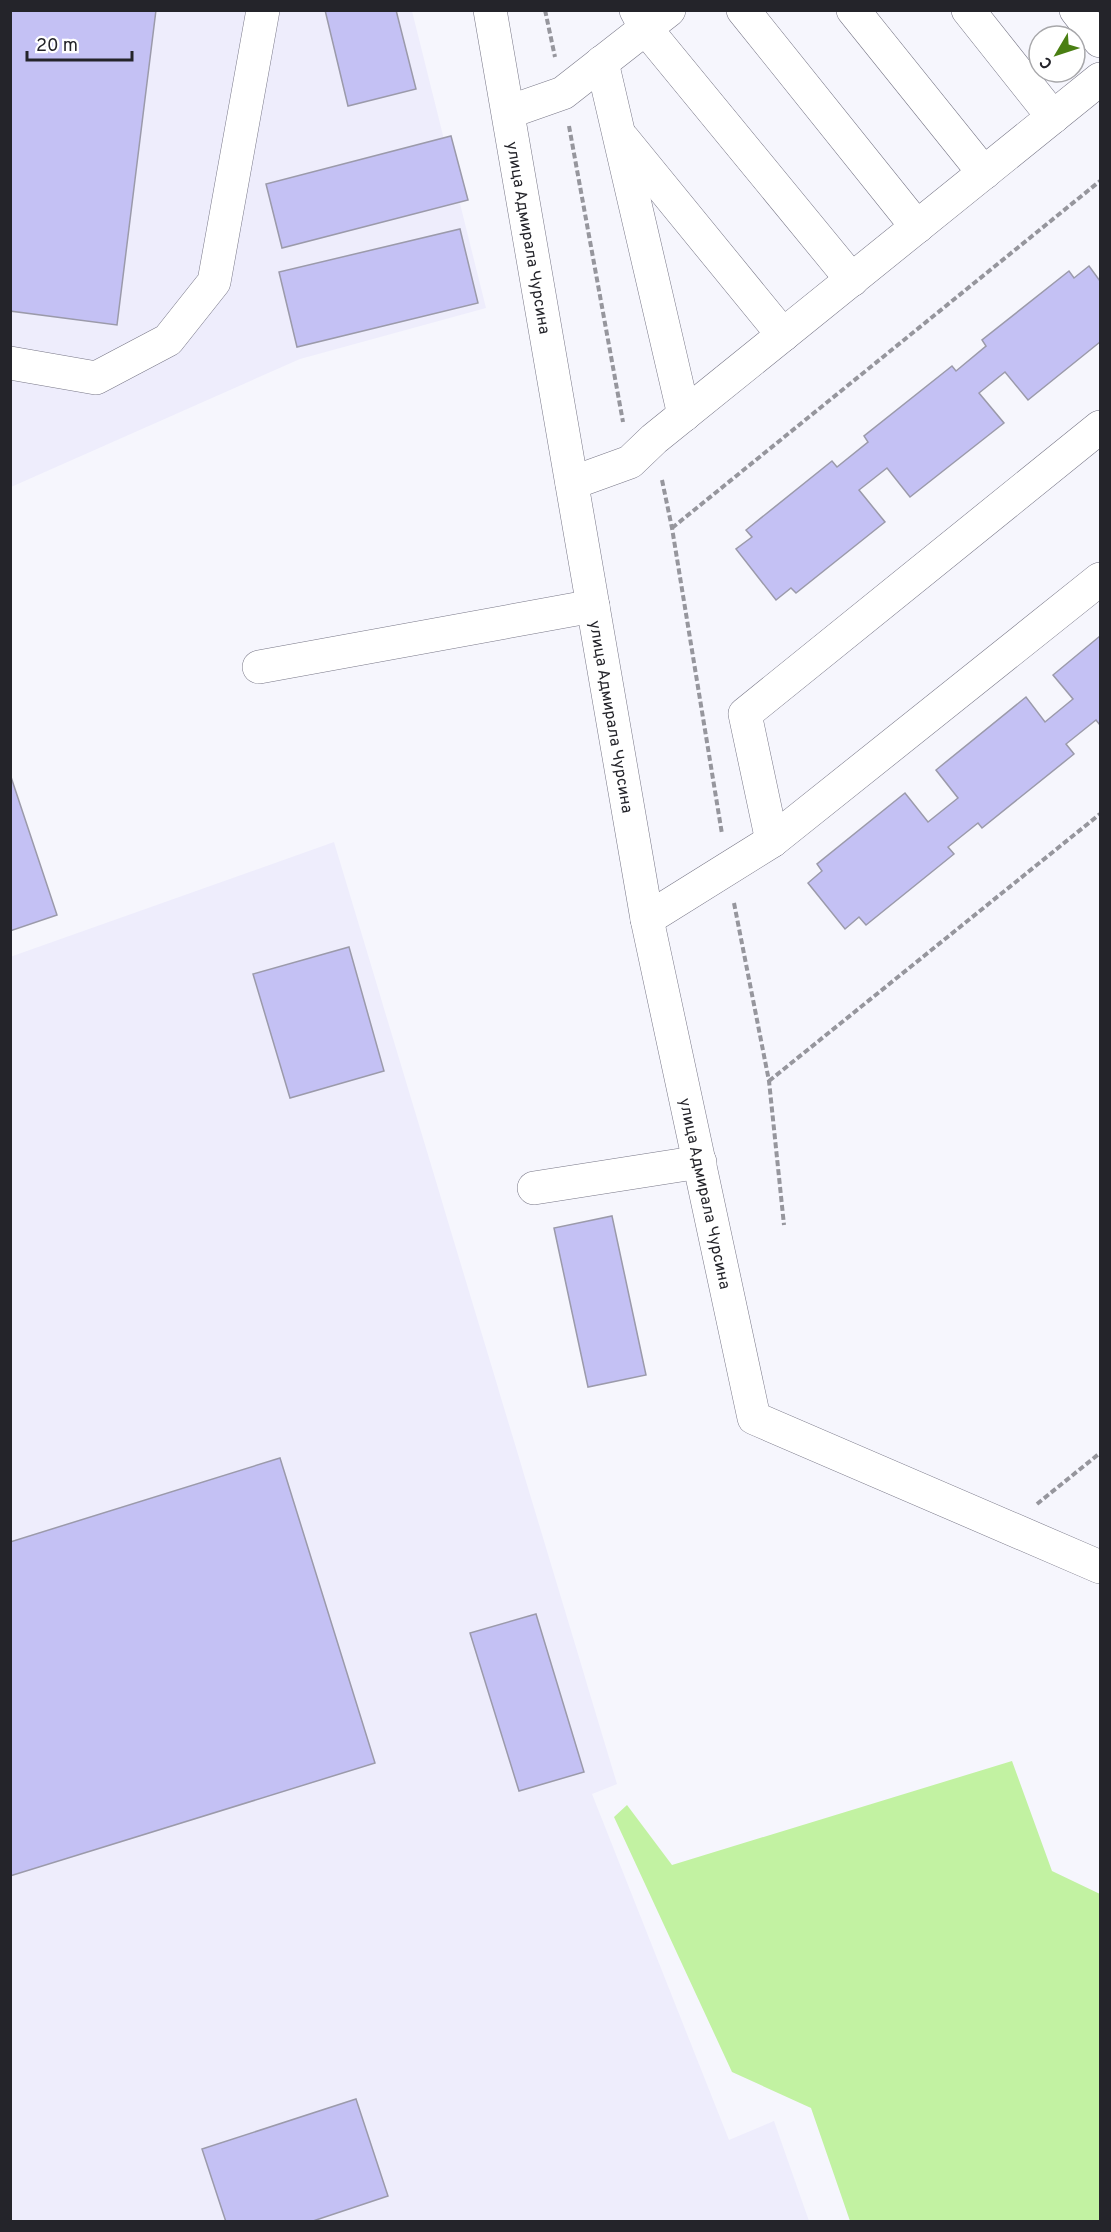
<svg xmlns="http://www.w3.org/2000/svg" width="1111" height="2232" font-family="Overpass,sans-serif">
	<rect width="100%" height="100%" fill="#f6f6fd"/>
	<!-- built -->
	<g fill="#eeedfc">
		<polygon points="11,11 412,11 486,308 300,359 11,487"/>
		<polygon points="334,842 617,1784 592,1794 729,2140 774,2121 809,2221 11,2221 10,957"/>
	</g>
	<!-- green -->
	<polygon fill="#c2f2a2" points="1012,1761 1052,1871 1100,1894 1100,2221 850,2221 811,2108 732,2072 614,1817 627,1805 672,1865"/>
	<!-- building -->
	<g fill="#c4c1f4" stroke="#9b9aaa" stroke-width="1.5">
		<polygon points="10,10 156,10 117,325 10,311"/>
		<polygon points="325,10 396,10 416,89 348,106"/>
		<polygon points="451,136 468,200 282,248 266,184"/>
		<polygon points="460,229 478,303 297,347 279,272"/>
		<polygon points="1089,266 1100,281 1100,342 1028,400 1005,372 979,393 1004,423 910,497 887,468 859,490 885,522 796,593 791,588 776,600 736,549 752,537 746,530 832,461 837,467 868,442 864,436 952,366 956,371 986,346 982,340 1069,271 1074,278"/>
		<polygon points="1100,636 1100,725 1096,720 1066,744 1074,754 982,828 978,823 948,847 954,854 866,925 859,917 845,929 808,883 822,871 817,864 905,793 928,822 958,798 936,770 1026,697 1045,722 1073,699 1053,675"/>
		<polygon points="10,774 57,915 10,931"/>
		<polygon points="349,947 384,1071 290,1098 253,974"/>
		<polygon points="612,1216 646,1375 588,1387 554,1228"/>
		<polygon points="280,1458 375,1763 10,1876 10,1542"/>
		<polygon points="536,1614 584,1772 519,1791 470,1633"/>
		<polygon points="356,2099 388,2196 310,2222 226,2222 202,2149"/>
	</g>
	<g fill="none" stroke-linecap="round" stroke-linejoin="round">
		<defs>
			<g id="minor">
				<path id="s1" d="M490,10L647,919L754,1418L1100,1567"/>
				<polyline points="636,10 646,29 852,280"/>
				<polyline points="743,10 917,227"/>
				<polyline points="853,10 984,173"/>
				<polyline points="968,10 1053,117"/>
				<polyline points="1076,10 1100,41"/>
				<polyline points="602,62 684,415"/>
				<polyline points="509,112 563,93 669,10"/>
				<polyline points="623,139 783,335"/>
				<polyline points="10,363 96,378 168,340 214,282 263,10"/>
				<polyline points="572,483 630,462 654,439 1100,79"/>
				<polyline points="259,667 593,606"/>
				<polyline points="772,841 745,714 1100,427"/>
				<polyline points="647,919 772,841 1100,579"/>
				<polyline points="534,1188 700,1162"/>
			</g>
		</defs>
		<!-- minor casing -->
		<use href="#minor" stroke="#787787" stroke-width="34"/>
		<!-- path -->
		<g stroke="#96969d" stroke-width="4" stroke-dasharray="6 3" stroke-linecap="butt">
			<polyline points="545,10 555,57"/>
			<polyline points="569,126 623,422"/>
			<polyline points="662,480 672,528 722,834"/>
			<polyline points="672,528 1100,181"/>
			<polyline points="734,903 769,1081 784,1225"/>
			<polyline points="769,1081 1100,814"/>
			<polyline points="1037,1504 1100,1453"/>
		</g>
		<!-- minor -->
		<use href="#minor" stroke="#fff" stroke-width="33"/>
	</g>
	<g text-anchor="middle" stroke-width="4.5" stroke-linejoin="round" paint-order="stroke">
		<!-- street labels -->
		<g font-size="16" fill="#24242a" stroke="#fff">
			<text dy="6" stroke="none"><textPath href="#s1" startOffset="231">улица Адмирала Чурсина</textPath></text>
			<text dy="6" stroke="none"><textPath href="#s1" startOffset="717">улица Адмирала Чурсина</textPath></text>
			<text dy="6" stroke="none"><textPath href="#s1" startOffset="1203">улица Адмирала Чурсина</textPath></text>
		</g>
	</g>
	<!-- border -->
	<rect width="1111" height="2232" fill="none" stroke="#24242a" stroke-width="24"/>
	<!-- north arrow -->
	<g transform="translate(1057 54) rotate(231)"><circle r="28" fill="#ffffff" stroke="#a7a7aa" stroke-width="1.5"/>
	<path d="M0-4.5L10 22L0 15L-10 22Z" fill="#4a7f13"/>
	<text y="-9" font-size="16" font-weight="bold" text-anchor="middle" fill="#24242a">С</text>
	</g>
	<!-- scale -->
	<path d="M27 51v9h105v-9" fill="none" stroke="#24242a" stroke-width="3"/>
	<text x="36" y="51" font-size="18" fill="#24242a" stroke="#ffffff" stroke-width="4.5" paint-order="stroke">20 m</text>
</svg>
